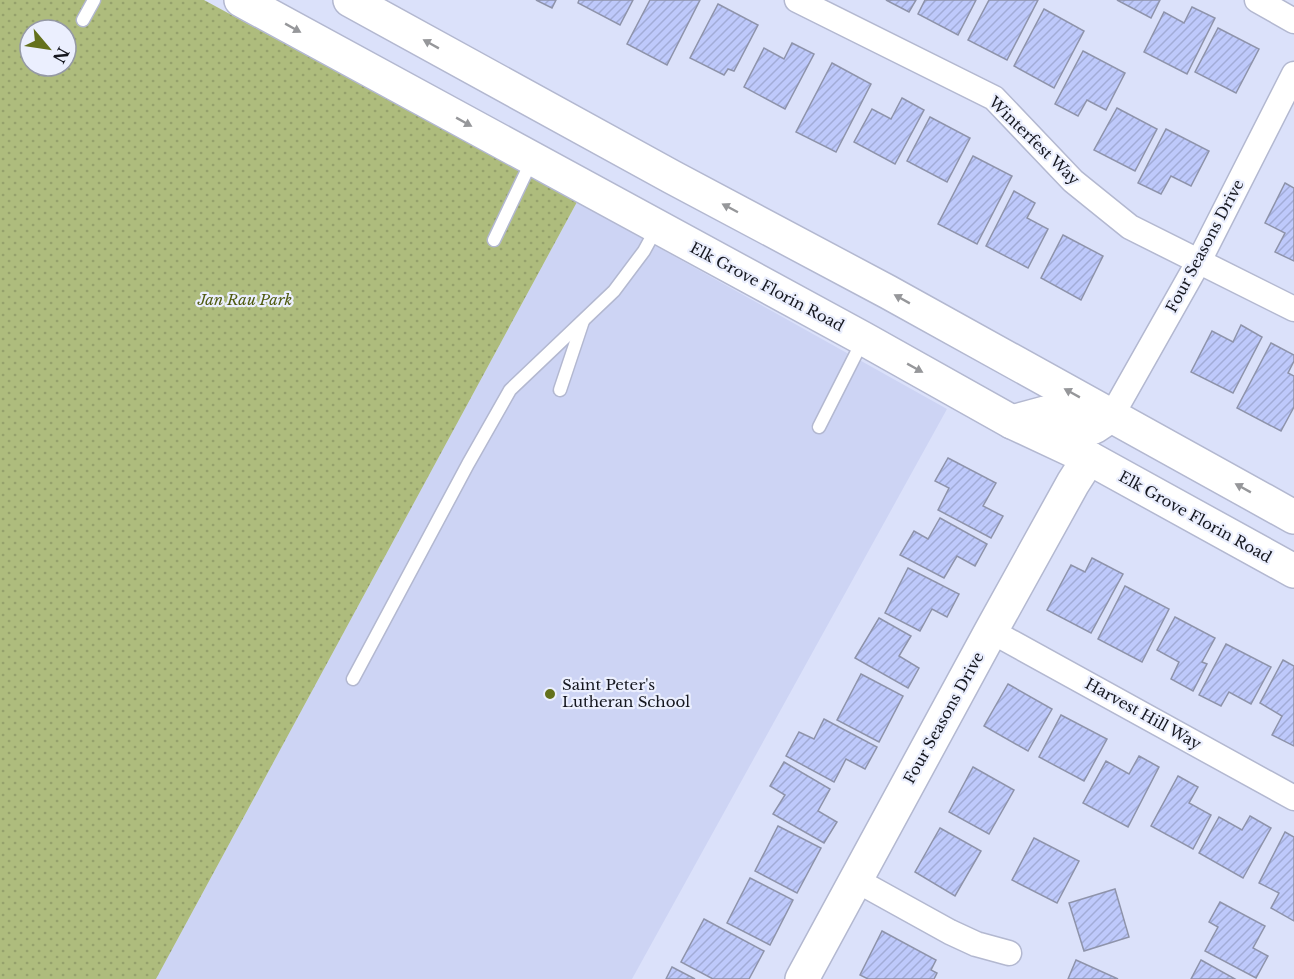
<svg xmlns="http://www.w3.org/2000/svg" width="1294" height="979" font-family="'Libre Baskerville',serif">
	<defs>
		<pattern id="grass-dots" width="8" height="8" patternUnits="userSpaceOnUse" patternTransform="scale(1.5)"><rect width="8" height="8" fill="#aebc7d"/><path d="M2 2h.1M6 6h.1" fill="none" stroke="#95a16c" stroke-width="1.8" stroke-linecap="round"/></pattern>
		<pattern id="building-hatch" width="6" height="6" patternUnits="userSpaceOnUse" patternTransform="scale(1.5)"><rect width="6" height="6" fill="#bec9fb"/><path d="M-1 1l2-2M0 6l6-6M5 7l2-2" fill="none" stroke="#a2acd7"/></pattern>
	</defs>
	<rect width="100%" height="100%" fill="#dbe1fa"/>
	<!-- built -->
	<polygon fill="#cdd4f4" points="577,202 947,409 632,979 156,979"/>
	<!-- grass -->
	<path fill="url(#grass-dots)" fill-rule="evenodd" d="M0,0H204L577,202L156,979H0ZM30,30H66V66H30Z"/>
	<!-- building -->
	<g fill="url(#building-hatch)" stroke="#8e93aa" stroke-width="1.5">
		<polygon points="536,0 556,0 552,8"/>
		<polygon points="579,0 633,0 620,25 578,3"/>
		<polygon points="650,0 700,0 667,65 627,44"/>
		<polygon points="886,0 916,0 909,12"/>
		<polygon points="925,0 976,0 958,35 918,14"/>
		<polygon points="989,0 1038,0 1007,60 968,40"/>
		<polygon points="1117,0 1160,0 1151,18"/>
		<polygon points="718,4 758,25 734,71 728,69 724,75 690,58"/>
		<polygon points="1192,7 1215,18 1187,74 1144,52 1164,12 1184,23"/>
		<polygon points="1044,9 1084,31 1054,88 1014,66"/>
		<polygon points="1218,28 1259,49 1236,93 1195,72"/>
		<polygon points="792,43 814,54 785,109 744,87 764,48 784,59"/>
		<polygon points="1083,51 1125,73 1106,110 1087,100 1078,116 1055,104"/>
		<polygon points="832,63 871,84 836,152 796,132"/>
		<polygon points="902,98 924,110 895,164 854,142 872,109 891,119"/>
		<polygon points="1117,108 1157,129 1135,171 1094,150"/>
		<polygon points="930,117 970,138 947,182 907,161"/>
		<polygon points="1166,129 1209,151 1191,186 1171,176 1161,194 1138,183"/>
		<polygon points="973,156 1012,176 977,244 938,224"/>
		<polygon points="1285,183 1294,188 1294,261 1275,252 1285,233 1265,223"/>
		<polygon points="1014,191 1035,203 1027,218 1048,229 1028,268 986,246"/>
		<polygon points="1063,235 1103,256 1081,300 1041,278"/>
		<polygon points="1241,325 1262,337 1233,393 1191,372 1212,331 1233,342"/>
		<polygon points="1271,343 1294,355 1294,361 1288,373 1294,376 1294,407 1281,431 1237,408"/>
		<polygon points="948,458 996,483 983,506 1003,516 991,538 938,510 949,488 935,481"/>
		<polygon points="940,518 987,544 975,566 957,556 944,578 900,555 914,531 928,539"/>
		<polygon points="1092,558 1123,574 1091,633 1047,610 1071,565 1085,572"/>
		<polygon points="908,568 959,594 947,617 932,609 920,631 885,613"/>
		<polygon points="1125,586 1169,609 1142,662 1098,639"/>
		<polygon points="1175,617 1215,638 1202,662 1207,664 1193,691 1171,679 1179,662 1157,650"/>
		<polygon points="879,618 911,636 899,656 919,668 908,688 855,658"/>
		<polygon points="1226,644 1271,667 1251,704 1229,692 1221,706 1199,695"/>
		<polygon points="1283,660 1294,666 1294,746 1272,735 1282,716 1260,703"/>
		<polygon points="861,674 903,696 879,742 837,720"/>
		<polygon points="1008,684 1052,709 1028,751 984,726"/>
		<polygon points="1061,715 1107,739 1084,781 1039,757"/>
		<polygon points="824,719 877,747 865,769 846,759 834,782 786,756 799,732 814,739"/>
		<polygon points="1139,756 1159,767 1128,827 1083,803 1106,761 1129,774"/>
		<polygon points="784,762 830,789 818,811 837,822 824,843 773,814 785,795 770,786"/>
		<polygon points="973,767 1014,790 989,834 949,812"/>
		<polygon points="1178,776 1198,787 1189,803 1211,815 1193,849 1151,826"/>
		<polygon points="1250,816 1271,828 1243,878 1199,853 1219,817 1242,830"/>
		<polygon points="778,826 821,848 797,893 755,871"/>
		<polygon points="940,828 981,851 955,896 915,872"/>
		<polygon points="1285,832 1294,837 1294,921 1271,908 1279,893 1259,883"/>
		<polygon points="1034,838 1079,861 1057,903 1012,880"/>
		<polygon points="750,878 793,900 770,945 727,923"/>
		<polygon points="1115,889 1129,937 1084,951 1069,903"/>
		<polygon points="1220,902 1265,926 1253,948 1268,956 1256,978 1205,951 1218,927 1209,922"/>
		<polygon points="704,919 764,951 749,979 713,979 681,962"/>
		<polygon points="882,931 936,960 931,970 937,973 934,979 868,979 860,975"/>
		<polygon points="1076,960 1118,979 1068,979"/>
		<polygon points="1201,960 1235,979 1191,979"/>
		<polygon points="672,967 695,979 666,979"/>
	</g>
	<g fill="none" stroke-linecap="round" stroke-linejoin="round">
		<defs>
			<g id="lane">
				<polyline points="83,20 94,0"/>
				<polyline points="494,240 532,160"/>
				<polyline points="560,390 583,321"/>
				<polyline points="819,427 863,340"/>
				<polyline points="353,679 468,464 510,390 614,291 644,251 656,229"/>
			</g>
			<g id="street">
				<polyline points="797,0 994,98 1073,181 1130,227 1294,309"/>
				<polyline points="1257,0 1294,21"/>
				<polyline points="1112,415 1199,261 1294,74"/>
				<polyline points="991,631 1294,798"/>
				<polyline points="856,880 950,932 976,944 1009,953"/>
			</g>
			<polyline id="secondary" points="802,979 991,631 1073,483 1089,458"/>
			<g id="primary">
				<polyline points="241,0 864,339 1012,422 1089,458 1294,571"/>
				<polyline points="350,0 672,177 888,292 1294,517"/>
				<polyline points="1012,422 1045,413 1070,423 1094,427 1112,415"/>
			</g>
		</defs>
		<!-- lane casing -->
		<use href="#lane" stroke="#b3b8d0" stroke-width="15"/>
		<!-- street casing -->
		<use href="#street" stroke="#b3b8d0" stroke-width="27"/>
		<!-- secondary casing -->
		<use href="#secondary" stroke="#b3b8d0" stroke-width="36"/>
		<!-- primary casing -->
		<use href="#primary" stroke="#b3b8d0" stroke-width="36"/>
		<!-- lane -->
		<use href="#lane" stroke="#fff" stroke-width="12"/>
		<!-- street -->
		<use href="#street" stroke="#fff" stroke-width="24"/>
		<!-- secondary -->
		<use href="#secondary" stroke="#fff" stroke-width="33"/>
		<!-- primary -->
		<use href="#primary" stroke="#fff" stroke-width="33"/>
	</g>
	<!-- one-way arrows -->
	<defs><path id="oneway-solid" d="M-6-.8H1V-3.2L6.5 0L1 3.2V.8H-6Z" transform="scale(1.5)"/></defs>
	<g fill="#96979a">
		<use href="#oneway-solid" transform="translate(293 28) rotate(29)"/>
		<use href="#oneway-solid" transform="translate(431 44) rotate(-151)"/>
		<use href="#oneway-solid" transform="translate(464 122) rotate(29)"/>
		<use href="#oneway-solid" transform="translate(730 208) rotate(-152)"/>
		<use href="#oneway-solid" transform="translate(902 299) rotate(-151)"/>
		<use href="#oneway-solid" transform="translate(915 368) rotate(29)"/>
		<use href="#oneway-solid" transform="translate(1072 393) rotate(-151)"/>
		<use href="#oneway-solid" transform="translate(1243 488) rotate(-151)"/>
	</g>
	<!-- markers -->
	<circle fill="#64711c" stroke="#ebeffe" stroke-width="2" cx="550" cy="694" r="6"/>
	<g text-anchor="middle" stroke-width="4.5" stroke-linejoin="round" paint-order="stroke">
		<!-- street labels -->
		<g font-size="15" fill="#15171f" stroke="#ebeffe">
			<text transform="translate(1034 141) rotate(44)" y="5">Winterfest Way</text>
			<text transform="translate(1205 246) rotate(-62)" y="5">Four Seasons Drive</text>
			<text transform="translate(767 287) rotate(28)" y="5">Elk Grove Florin Road</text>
			<text transform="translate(1195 517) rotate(29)" y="5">Elk Grove Florin Road</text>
			<text transform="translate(1143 714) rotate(29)" y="5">Harvest Hill Way</text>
			<text transform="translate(944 718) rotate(-61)" y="5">Four Seasons Drive</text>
		</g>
		<!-- park labels -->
		<g font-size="15" font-style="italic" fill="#505b11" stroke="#ebeffe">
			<text x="245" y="305">Jan Rau Park</text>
		</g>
		<!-- poi labels -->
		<g font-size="15" fill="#15171f" stroke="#ebeffe" text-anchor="start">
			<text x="562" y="690">Saint Peter's<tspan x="562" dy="17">Lutheran School</tspan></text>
		</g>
	</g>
	<!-- north arrow -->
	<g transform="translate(48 48) rotate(119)"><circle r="28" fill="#ebeffe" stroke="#9599a5" stroke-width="1.5"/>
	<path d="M0-4.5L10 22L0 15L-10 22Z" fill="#64711c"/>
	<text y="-9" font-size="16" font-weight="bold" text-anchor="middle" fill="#15171f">N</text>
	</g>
</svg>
